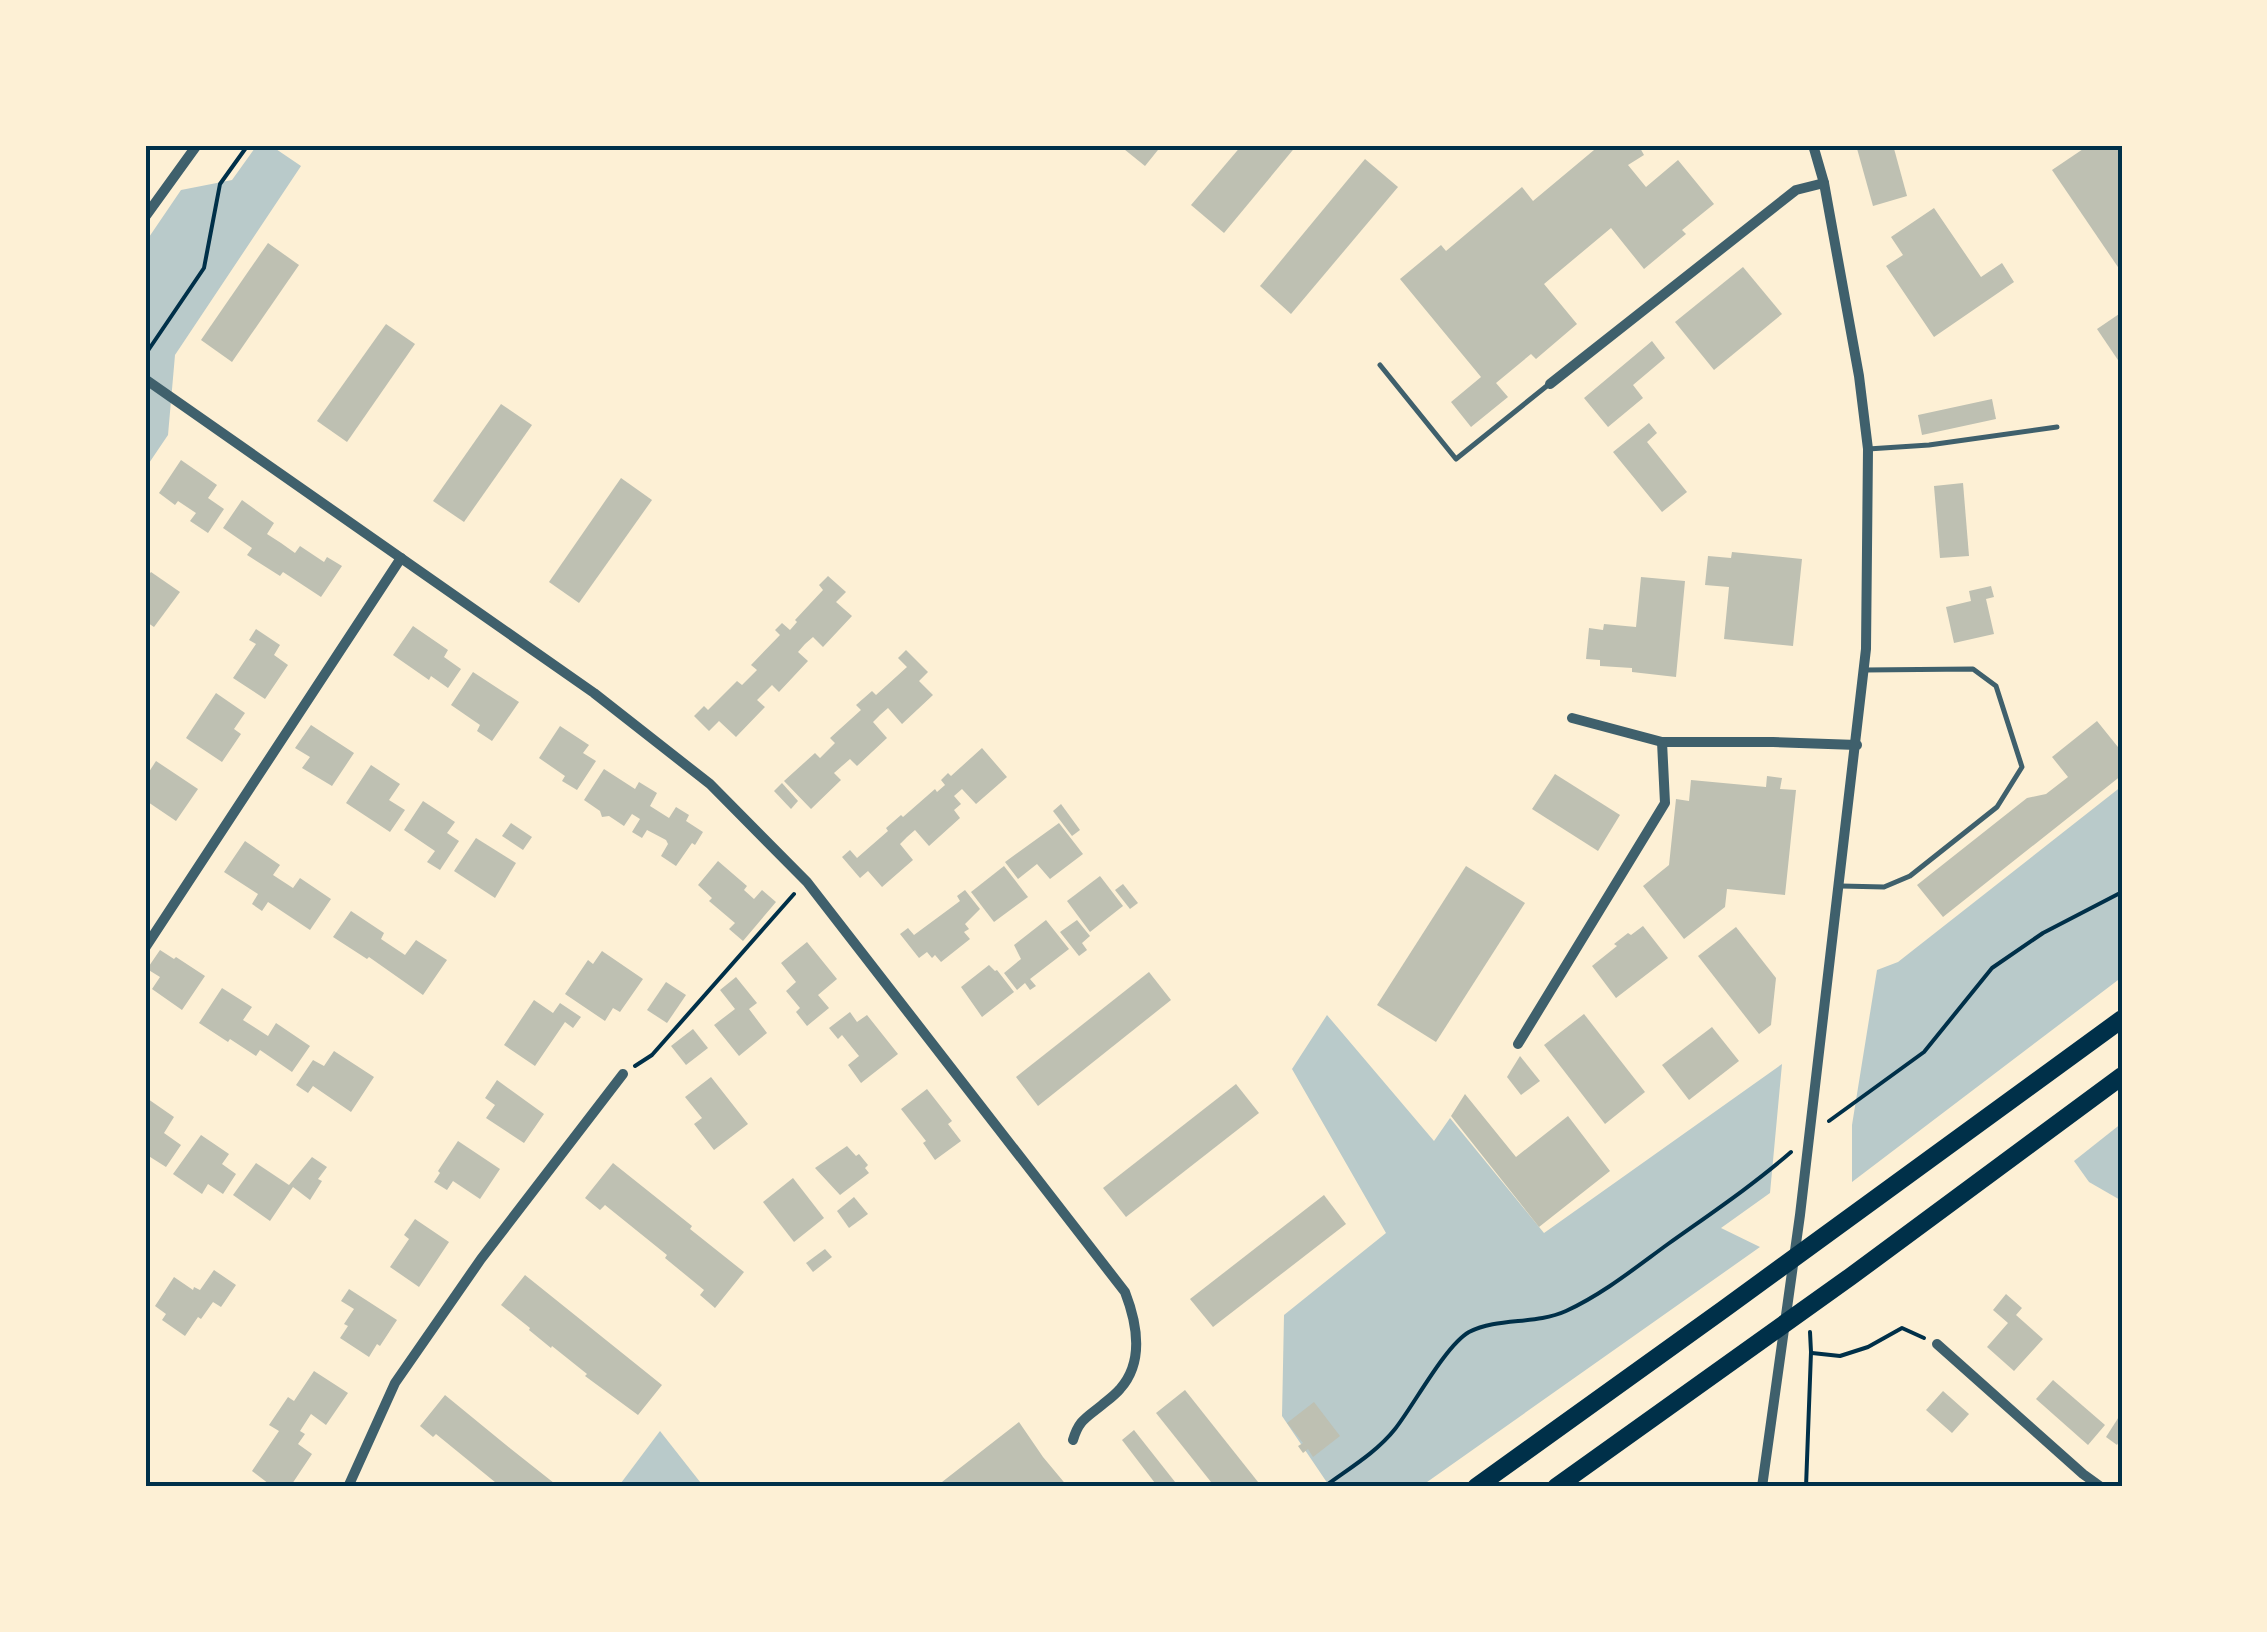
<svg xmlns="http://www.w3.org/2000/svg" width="2267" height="1632" font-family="Inter,sans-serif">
	<rect width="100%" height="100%" fill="#fdf0d5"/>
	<!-- green -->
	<g fill="#b9caca">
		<polygon points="257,145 270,145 301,166 175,355 168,435 145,469 145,243 181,190 232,180"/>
		<polygon points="2122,786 2122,977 1852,1182 1852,1125 1877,970 1898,962"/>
		<polygon points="1327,1015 1434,1141 1450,1118 1544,1233 1782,1064 1770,1193 1721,1228 1760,1247 1420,1487 1330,1487 1282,1416 1284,1315 1386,1233 1292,1069"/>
		<polygon points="2122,1123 2122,1201 2089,1182 2074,1161"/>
		<polygon points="660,1431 704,1487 618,1487"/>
	</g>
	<!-- building -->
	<g fill="#bec0b2">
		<polygon points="1119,145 1162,145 1145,166"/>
		<polygon points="1242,145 1297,145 1224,233 1191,205"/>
		<polygon points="1600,145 1639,146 1644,155 1628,165 1646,187 1678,160 1714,204 1682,230 1686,234 1644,269 1611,228 1544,284 1577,324 1536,359 1531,354 1496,383 1508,397 1471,427 1451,402 1481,377 1400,279 1441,245 1446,251 1522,187 1533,201"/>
		<polygon points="1856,145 1893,145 1907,196 1873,206"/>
		<polygon points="2089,145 2122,145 2122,273 2052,170"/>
		<polygon points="1365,159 1398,187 1291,314 1260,286"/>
		<polygon points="1934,208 1981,277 2002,263 2014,282 1934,337 1886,266 1903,255 1891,237"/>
		<polygon points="268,243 299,265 232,362 201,340"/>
		<polygon points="1743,267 1782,314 1714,370 1675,322"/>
		<polygon points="2122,312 2122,366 2097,329"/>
		<polygon points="386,324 415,344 347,442 317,421"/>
		<polygon points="1652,341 1665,358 1633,385 1643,398 1608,427 1584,398"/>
		<polygon points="1992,399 1996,419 1922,435 1918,415"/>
		<polygon points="501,404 532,425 464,522 433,501"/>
		<polygon points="1649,423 1657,433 1647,442 1687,492 1662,512 1613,452"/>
		<polygon points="181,460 217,485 208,498 224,509 208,533 190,521 196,513 178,501 175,505 159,493"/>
		<polygon points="621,478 652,500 579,603 549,582"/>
		<polygon points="1963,483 1969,556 1940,558 1934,486"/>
		<polygon points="242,500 274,523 267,534 281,543 295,553 300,546 324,562 327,557 342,566 321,597 283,572 280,576 247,555 252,548 223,528"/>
		<polygon points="1732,552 1802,559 1793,646 1724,639 1729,587 1705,585 1708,556 1731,558"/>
		<polygon points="151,572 180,592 154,627 145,621 145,580"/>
		<polygon points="828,576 846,592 836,602 852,616 823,647 813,637 805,644 798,652 808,661 779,692 772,685 757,700 765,707 736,737 719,721 709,731 694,716 704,706 708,710 737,681 742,685 757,670 751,665 780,635 775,630 782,623 790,630 797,622 795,620 823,590 819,585"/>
		<polygon points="1641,577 1685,581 1676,677 1632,672 1632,668 1600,666 1600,660 1586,659 1589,628 1603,630 1604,624 1636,627"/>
		<polygon points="1991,586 1994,597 1986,599 1994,634 1954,643 1946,607 1971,601 1969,591"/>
		<polygon points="413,626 448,650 444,657 461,669 448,688 431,676 429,680 393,655"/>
		<polygon points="256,629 280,645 274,655 288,665 265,699 233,678 256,644 249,640"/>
		<polygon points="906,650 928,672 919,681 933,695 902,724 888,708 880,715 873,722 887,738 857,766 850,759 834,773 841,780 811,809 784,781 815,753 820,758 835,743 830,738 861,710 856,705 872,691 876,695 907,667 898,658"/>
		<polygon points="473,672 519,702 492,741 477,731 480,725 451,705"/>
		<polygon points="216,693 245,713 234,729 241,734 222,762 186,738"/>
		<polygon points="2097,721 2122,752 2122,775 1943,917 1917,885 2027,798 2046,794 2068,777 2052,757"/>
		<polygon points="311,725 354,753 332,786 302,768 310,757 295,748"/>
		<polygon points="560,726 589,745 583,753 596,761 577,790 562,781 565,776 539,758"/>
		<polygon points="982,748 1007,777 976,804 962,789 954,796 961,804 954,810 960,818 929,846 915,830 907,837 900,844 913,860 882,887 868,871 860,878 842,857 850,850 857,858 888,831 886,828 901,815 903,817 935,789 937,792 945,785 941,780 948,773 951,776"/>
		<polygon points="156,761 198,789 176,821 145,800 145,778"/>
		<polygon points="371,765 400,784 389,800 405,810 390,832 346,803"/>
		<polygon points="604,769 635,789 639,782 657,793 650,806 669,818 676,807 689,815 686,821 703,832 695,845 692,843 676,866 661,856 668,844 666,840 647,830 642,838 632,832 640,819 632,814 624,826 609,816 602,817 600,811 584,800"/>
		<polygon points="1555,774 1620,815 1598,851 1532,809"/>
		<polygon points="1767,776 1782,778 1780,789 1796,790 1785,895 1727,889 1725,907 1684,939 1643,886 1669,865 1676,799 1689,801 1691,780 1766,787"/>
		<polygon points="782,783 798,801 791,809 774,791"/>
		<polygon points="423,801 455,822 447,833 459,841 440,870 427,862 435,851 404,830"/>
		<polygon points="1061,804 1080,830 1072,836 1053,811"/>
		<polygon points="511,823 532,837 523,850 502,836"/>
		<polygon points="1059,823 1083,854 1050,879 1037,864 1018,879 1005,862"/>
		<polygon points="476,838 516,863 495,898 454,871"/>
		<polygon points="245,841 280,865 273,875 293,888 300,878 331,899 310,930 268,902 262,911 252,904 258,894 224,872"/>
		<polygon points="718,861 747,886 744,890 754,899 762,890 776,902 743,941 729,929 735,923 709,901 712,898 698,885"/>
		<polygon points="1004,866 1028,897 994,922 971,892"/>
		<polygon points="1466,866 1525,903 1436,1042 1377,1005"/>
		<polygon points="1100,876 1123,906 1090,932 1067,901"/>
		<polygon points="1123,884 1138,903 1130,909 1115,890"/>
		<polygon points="965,890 980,909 965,924 969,929 964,932 970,939 941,962 935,955 932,958 927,952 919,958 900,934 908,928 914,935 960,901 957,896"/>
		<polygon points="351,911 384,933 381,939 405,955 416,940 447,960 423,995 369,957 367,959 333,937"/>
		<polygon points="1046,920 1069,949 1030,979 1036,986 1030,990 1025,983 1017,990 1004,973 1021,959 1014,945"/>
		<polygon points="1077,920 1090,936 1082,943 1087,950 1079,956 1060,932"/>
		<polygon points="1643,926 1668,958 1616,998 1592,966 1617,946 1614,944 1628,933 1631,935"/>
		<polygon points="1736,927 1776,978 1771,1025 1759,1034 1698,956"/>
		<polygon points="807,942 837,979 818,995 829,1008 807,1026 796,1012 800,1008 786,991 796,982 781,963"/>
		<polygon points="160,950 174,959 176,957 205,976 182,1010 152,989 160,977 147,969"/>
		<polygon points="602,951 643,979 620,1012 613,1008 605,1021 565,994 588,960 593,964"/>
		<polygon points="989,965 995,971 997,970 1014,992 982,1017 961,987"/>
		<polygon points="1149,972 1171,1000 1038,1106 1016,1077"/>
		<polygon points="736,977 757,1003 749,1009 767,1033 739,1056 714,1025 735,1009 720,990"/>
		<polygon points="666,982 686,995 667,1023 647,1010"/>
		<polygon points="222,988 252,1007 243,1020 268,1036 276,1023 310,1046 292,1072 260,1050 256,1056 230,1039 228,1042 199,1023"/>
		<polygon points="534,1000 553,1013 560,1003 581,1017 573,1028 565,1022 535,1066 504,1045"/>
		<polygon points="850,1012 857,1022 867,1015 898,1054 861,1083 848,1065 859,1056 842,1035 838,1039 829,1028"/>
		<polygon points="1584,1014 1645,1092 1605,1124 1544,1045"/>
		<polygon points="1712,1027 1739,1061 1689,1100 1662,1065"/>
		<polygon points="693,1029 708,1048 686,1065 671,1046"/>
		<polygon points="334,1051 374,1077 351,1112 313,1086 308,1093 296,1085 313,1060 324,1066"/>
		<polygon points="1520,1056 1540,1081 1521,1095 1507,1077"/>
		<polygon points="711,1077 748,1124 714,1150 694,1124 702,1118 685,1097"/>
		<polygon points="497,1080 544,1114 524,1143 486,1118 495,1105 485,1098"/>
		<polygon points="1236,1084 1259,1113 1126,1217 1103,1188"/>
		<polygon points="927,1089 952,1121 948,1124 961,1141 935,1160 923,1143 926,1141 901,1109"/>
		<polygon points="1465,1094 1516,1157 1568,1116 1610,1171 1539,1227 1451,1116"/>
		<polygon points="148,1099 174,1117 164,1133 181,1145 166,1167 147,1155 150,1151 145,1148 145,1103"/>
		<polygon points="201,1135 229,1154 222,1164 236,1174 223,1194 208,1184 202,1194 173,1174"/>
		<polygon points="458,1141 500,1169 480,1199 453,1181 447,1190 434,1182 440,1173 438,1171"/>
		<polygon points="847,1146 856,1156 859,1154 868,1165 865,1168 869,1173 840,1195 815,1168"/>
		<polygon points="312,1157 327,1167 318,1179 322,1181 310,1200 293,1187 270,1221 233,1195 256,1163 289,1185"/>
		<polygon points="613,1163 692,1226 690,1229 744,1272 715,1308 700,1295 704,1290 665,1258 667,1255 605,1205 600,1210 585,1198"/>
		<polygon points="793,1178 824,1218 794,1242 763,1202"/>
		<polygon points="1324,1195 1346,1224 1213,1327 1190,1299"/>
		<polygon points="854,1197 868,1214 849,1228 837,1211"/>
		<polygon points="415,1219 449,1242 419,1287 390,1267 409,1239 404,1235"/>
		<polygon points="825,1249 832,1257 813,1272 806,1263"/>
		<polygon points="214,1270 236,1285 221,1307 213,1302 201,1319 198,1317 185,1336 162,1320 166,1314 155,1306 174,1277 193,1290 194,1287 200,1290"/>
		<polygon points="525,1275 662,1385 638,1415 585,1376 587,1374 552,1346 551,1348 529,1330 530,1328 501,1305"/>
		<polygon points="349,1289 397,1320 380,1346 377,1344 369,1357 340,1338 348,1326 344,1324 354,1309 341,1301"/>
		<polygon points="2006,1294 2022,1308 2016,1315 2043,1339 2014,1371 1987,1347 2008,1323 1993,1310"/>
		<polygon points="314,1371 348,1393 326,1425 311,1414 300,1431 305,1434 298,1444 312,1454 290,1487 273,1487 252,1471 279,1431 269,1425 288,1397 294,1401"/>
		<polygon points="2053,1380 2105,1425 2088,1445 2036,1399"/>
		<polygon points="1185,1390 1262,1487 1215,1487 1156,1413"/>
		<polygon points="1943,1391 1969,1414 1952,1433 1926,1410"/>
		<polygon points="445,1395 511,1449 559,1487 501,1487 436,1434 433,1437 420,1426"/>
		<polygon points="1314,1402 1340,1436 1313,1457 1308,1449 1303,1453 1298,1446 1303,1443 1287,1423"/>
		<polygon points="2122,1412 2122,1437 2117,1445 2106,1437"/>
		<polygon points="1019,1422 1043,1457 1068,1487 946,1487 942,1482"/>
		<polygon points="1134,1430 1179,1487 1158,1487 1122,1440"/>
	</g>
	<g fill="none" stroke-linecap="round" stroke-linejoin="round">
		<!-- path -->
		<g stroke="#003049" stroke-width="4">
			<polyline points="145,355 204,268 220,184 248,145"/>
			<polyline points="635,1066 652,1055 794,894"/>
			<polyline points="1829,1121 1924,1052 1992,968 2043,933 2122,892"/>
			<polyline points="1812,1353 1840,1356 1868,1347 1902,1328 1924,1338"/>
			<path d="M1324,1487C1348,1469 1376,1453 1395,1429C1414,1405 1445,1346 1469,1332C1498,1317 1535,1325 1566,1311C1603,1294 1635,1268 1668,1244C1710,1214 1752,1186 1791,1152"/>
			<polyline points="1806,1487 1811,1352 1810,1332"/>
		</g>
		<!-- service -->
		<g stroke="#3f606c" stroke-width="5">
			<polyline points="1380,365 1456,459 1548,385"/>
			<polyline points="1868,449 1929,445 2057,427"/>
			<polyline points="1841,886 1884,887 1910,876 1997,807 2022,767 1996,686 1973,669 1865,670"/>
		</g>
		<!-- minor -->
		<g stroke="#3f606c" stroke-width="10">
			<polyline points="145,217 197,145"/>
			<path d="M145,379L594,693L710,784L807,882L1125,1292C1137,1323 1145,1361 1120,1389C1115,1395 1108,1400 1102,1405C1086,1418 1079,1420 1073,1440"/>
			<polyline points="1550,384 1796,190 1824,183"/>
			<polyline points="1572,718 1662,742 1773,742 1857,745"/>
			<polyline points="145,948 401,558"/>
			<polyline points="1518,1044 1665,803 1662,742"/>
			<polyline points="1937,1344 2083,1474 2101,1487"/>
			<polyline points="348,1487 395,1383 481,1259 623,1074"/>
			<polyline points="1762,1487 1800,1215 1866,649 1868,449 1859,376 1824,183 1813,145"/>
		</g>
		<!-- motorway -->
		<g stroke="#003049" stroke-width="18">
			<polyline points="1476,1487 1724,1309 2122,1019"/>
			<polyline points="1556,1487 1850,1277 2122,1076"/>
		</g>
	</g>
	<!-- border -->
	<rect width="2267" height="1632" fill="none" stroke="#fdf0d5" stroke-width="295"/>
	<rect x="148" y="148" width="1972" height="1336" fill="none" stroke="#003049" stroke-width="4"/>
</svg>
